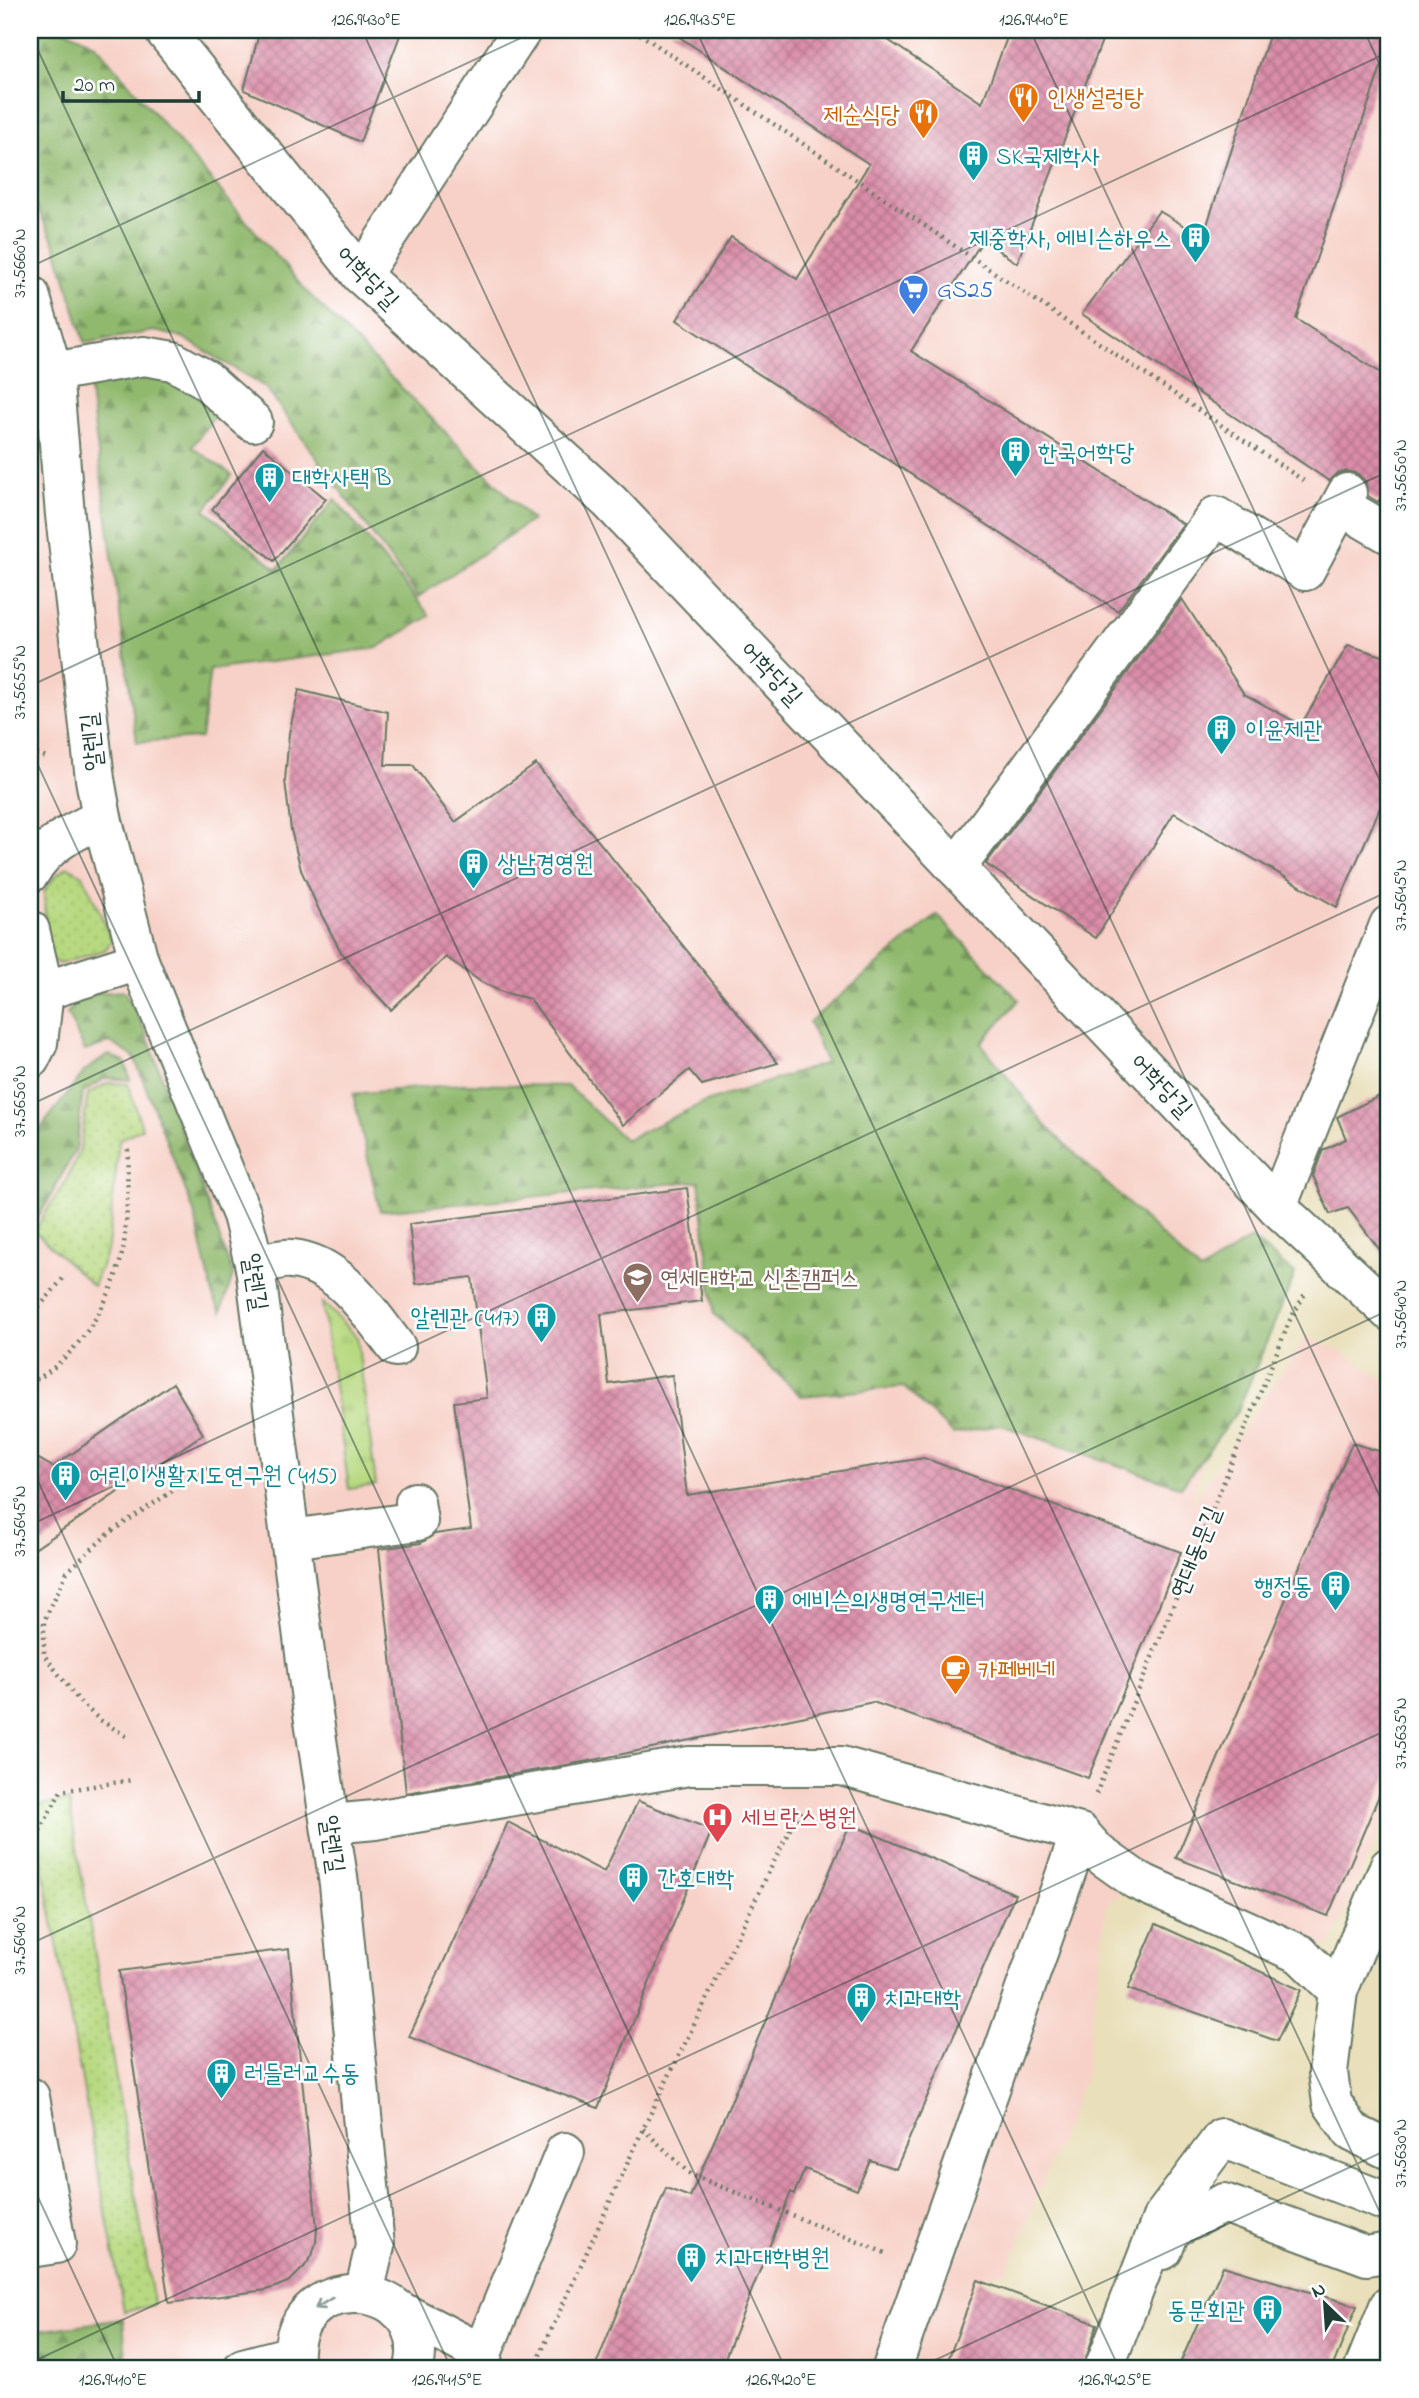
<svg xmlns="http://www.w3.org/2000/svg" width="1419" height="2398" font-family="'Indie Flower','Poor Story',sans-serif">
	<defs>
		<pattern id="grass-dots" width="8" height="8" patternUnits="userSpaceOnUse" patternTransform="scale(1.75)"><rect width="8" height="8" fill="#b7d980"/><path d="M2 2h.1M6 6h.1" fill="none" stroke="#9dbb6f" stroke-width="1.8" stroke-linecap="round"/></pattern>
		<pattern id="forest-firs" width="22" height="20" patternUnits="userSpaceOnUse" patternTransform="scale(1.75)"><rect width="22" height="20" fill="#91b96e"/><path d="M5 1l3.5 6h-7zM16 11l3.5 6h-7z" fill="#76985b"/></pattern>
		<pattern id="park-tufts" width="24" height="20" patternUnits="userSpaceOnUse" patternTransform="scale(1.75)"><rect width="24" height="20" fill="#b7d980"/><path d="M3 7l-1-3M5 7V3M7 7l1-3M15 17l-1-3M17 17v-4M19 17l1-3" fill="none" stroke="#9dbb6f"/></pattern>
		<pattern id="building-cross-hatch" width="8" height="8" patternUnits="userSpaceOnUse" patternTransform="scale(1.75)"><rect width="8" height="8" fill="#db8da8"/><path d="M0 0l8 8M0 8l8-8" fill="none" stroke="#b1748a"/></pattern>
	</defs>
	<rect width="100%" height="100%" fill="#fff"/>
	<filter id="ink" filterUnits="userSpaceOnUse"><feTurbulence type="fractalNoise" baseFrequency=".0143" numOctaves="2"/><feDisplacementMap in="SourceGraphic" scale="14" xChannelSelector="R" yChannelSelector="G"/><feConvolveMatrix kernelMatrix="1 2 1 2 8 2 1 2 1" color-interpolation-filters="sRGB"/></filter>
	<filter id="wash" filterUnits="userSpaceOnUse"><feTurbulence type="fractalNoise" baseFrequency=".00686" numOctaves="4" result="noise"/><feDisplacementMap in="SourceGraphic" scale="28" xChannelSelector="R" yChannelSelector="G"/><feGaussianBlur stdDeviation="1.57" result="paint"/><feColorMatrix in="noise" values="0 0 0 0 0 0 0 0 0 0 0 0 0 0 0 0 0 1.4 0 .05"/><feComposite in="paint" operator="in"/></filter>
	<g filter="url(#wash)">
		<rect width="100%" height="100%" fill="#e9dfba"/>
		<!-- built -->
		<polygon fill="#f7d1c7" points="30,30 1389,30 1389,883 1283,1163 1191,1505 1307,1336 1342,1352 1389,1383 1389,1808 1331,1945 1300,1954 1136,1880 1107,1904 1085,2076 1008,2270 978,2280 945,2368 30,2368"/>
		<!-- grass -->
		<g fill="url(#grass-dots)" stroke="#6b8b5a" stroke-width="2">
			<polygon points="68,867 83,875 112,940 105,950 60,964 53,961 47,951 44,892 55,876"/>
			<polygon points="108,1083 128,1084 142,1128 119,1140 108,1248 93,1286 34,1231 66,1181 80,1150 88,1094"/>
			<polygon points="69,1801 154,2305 124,2312 32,1806"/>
		</g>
		<!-- forest -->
		<g fill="url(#forest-firs)" stroke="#587b51" stroke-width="2">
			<polygon points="30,30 66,30 95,44 306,291 532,520 418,597 265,387 182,337 154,331 85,343 55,244 30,193"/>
			<polygon points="137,367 181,375 222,406 192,447 232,475 205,510 277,569 335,499 430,616 377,648 210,670 201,738 137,742 88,378"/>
			<polygon points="937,915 1019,1000 981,1043 1045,1125 1200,1272 1251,1238 1295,1274 1238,1410 1181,1487 1001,1425 953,1434 904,1387 801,1396 714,1314 699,1181 380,1211 353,1094 461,1084 568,1086 625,1140 703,1103 826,1063 809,1022"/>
			<polygon points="124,991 145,1030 233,1275 221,1312 214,1299 194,1212 134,1057 110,1042 85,1051 67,1013 85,994"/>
			<polygon points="108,1055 125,1062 130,1080 106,1078 83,1092 76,1149 48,1201 30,1229 30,1142 85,1071"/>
			<polygon points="123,2319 126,2360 30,2367 30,2332"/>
		</g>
		<!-- park -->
		<polygon fill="url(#park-tufts)" stroke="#6b8b5a" stroke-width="2" points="322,1302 357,1337 376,1485 349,1489"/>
		<g id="blocks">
			<!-- building -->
			<g fill="url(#building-cross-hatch)">
				<polygon points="260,30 402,30 360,142 244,90"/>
				<polygon points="669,30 873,30 982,103 1010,30 1106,30 1017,263 983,240 911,351 1183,524 1118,611 677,320 731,237 797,279 869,164"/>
				<polygon points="1271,30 1389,30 1389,43 1296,319 1389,378 1389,485 1378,502 1368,496 1366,482 1358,474 1346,471 1336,474 1329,481 1082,314 1159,211 1203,237"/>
				<polygon points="263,447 326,499 274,561 212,509"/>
				<polygon points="1182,599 1244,694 1301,725 1348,645 1389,658 1389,787 1337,907 1174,813 1096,938 986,864"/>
				<polygon points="299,690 388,712 385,765 413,765 455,822 536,764 778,1063 702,1085 689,1070 623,1125 530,999 502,992 481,982 446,957 391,1010 366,983 341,952 319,910 301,870 291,830 285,781 289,733"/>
				<polygon points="1389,1091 1389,1262 1348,1208 1330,1214 1313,1176 1323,1150 1346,1139 1337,1117"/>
				<polygon points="687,1188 702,1301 601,1314 609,1384 672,1375 687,1495 924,1458 1181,1552 1088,1778 873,1702 589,1761 406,1793 379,1549 421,1543 435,1534 471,1529 454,1402 487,1398 472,1277 416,1284 409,1224"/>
				<polygon points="173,1383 203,1434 30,1552 30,1454 53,1467"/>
				<polygon points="1352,1443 1389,1454 1389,1772 1328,1916 1176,1858"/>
				<polygon points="638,1801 712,1830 598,2108 409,2037 508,1822 604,1872"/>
				<polygon points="850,1824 1015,1894 896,2169 870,2160 857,2190 805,2169 794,2194 791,2192 721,2368 595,2368 666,2188 690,2197"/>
				<polygon points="1156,1924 1301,1990 1277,2041 1128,1989"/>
				<polygon points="289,1949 317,2228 316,2242 312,2256 304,2267 290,2281 278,2286 266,2290 169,2303 119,1971"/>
				<polygon points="1223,2266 1357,2306 1332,2368 1178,2368"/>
				<polygon points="978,2280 1097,2324 1083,2368 945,2368"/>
			</g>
		</g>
	</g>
	<g filter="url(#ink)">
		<use href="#blocks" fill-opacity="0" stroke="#667663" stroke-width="2"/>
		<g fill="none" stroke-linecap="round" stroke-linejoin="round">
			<defs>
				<g id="minor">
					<polyline points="164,30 361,275 610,502 1277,1207 1389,1311"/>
					<polyline points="361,275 522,30"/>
					<polyline points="30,295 53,372 65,515 95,779 102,818 139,961 242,1215 255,1267 312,1707 339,1884 375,2246 364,2293"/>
					<polyline points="53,372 144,356 173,361 205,379 253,422"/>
					<polyline points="1341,506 1389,534"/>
					<polyline points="956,868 1216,516 1305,571 1347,493"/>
					<path d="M30,873C46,844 73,832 102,818"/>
					<polyline points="30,930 44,991 139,961"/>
					<polyline points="30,1059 38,1043 44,991"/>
					<polyline points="1277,1207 1389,925"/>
					<path d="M255,1267C266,1264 281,1257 292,1259C340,1264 369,1312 396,1347"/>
					<polyline points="292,1539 418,1521 415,1502"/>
					<polyline points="331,1824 375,1820 689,1766 841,1766 1080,1833 1098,1853 1136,1880 1300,1954 1338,1991"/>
					<polyline points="1389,1867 1338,1991 1328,2072 1332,2103 1352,2132 1389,2150"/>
					<polyline points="30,2097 56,2244 30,2248"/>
					<polyline points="1163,2250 1171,2229 1224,2203 1367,2256 1389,2252"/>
					<polyline points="398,2310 483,2354"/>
					<polyline points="243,2368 293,2355"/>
					<path d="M295,2368C279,2265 436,2274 414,2368"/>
					<polyline points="476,2368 565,2152"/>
					<polyline points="892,2368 1080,1833"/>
					<polyline points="1104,2368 1162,2218 1222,2138 1389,2203"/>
					<polyline points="1364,2368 1389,2306"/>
				</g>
			</defs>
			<!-- minor casing -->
			<use href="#minor" stroke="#667663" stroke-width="42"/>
			<!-- path -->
			<g stroke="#667663" stroke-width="4.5" stroke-dasharray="2 5" stroke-linecap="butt">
				<polyline points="634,30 1304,481"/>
				<polyline points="30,751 49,758"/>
				<polyline points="30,1318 65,1276"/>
				<path d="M30,1383C80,1358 120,1290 125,1235C128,1207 127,1177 128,1149"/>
				<polyline points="126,1736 100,1720 80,1702 44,1655 44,1621 67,1572 109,1533 210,1466"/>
				<polyline points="1096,1794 1290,1320 1306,1292"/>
				<polyline points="30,1849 61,1791 132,1780"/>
				<polyline points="643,2129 690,2174 888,2254"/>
				<polyline points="534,2368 643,2129 792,1825 805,1810"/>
			</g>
			<!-- minor -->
			<use href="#minor" stroke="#fff" stroke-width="38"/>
		</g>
		<!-- one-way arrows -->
		<defs><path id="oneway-shaft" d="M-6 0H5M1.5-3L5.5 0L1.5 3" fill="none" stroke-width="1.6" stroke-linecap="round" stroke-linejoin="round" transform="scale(1.75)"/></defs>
		<use stroke="#8f9e9a" href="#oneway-shaft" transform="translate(324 2303) rotate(148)"/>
	</g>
	<!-- ticks -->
	<path fill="none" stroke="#1f3d34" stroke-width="2" stroke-opacity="0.45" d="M362,30L1389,2232M696,30L1389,1516M1030,30L1389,800M1364,30L1389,85M30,33L1119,2368M30,267L538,30M30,686L1389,52M30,748L785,2368M30,1105L1389,471M30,1464L451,2368M30,1525L1389,891M30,1944L1389,1310M30,2180L118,2368M30,2363L1389,1729M918,2368L1389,2149"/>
	<!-- icons -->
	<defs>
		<symbol id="restaurant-pin" viewBox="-11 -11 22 30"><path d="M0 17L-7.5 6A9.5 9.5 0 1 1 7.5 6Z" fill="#e8710a" stroke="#fff"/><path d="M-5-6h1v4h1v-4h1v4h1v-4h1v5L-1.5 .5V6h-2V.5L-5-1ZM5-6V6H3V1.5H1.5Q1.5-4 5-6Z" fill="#fff"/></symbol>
		<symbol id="building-pin" viewBox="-11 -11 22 30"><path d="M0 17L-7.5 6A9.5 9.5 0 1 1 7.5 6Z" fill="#0f9aa8" stroke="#fff"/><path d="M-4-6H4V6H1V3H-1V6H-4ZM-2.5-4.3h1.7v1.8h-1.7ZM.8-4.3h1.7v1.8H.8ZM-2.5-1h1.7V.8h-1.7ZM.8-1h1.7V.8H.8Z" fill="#fff"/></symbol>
		<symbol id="supermarket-pin" viewBox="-11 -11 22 30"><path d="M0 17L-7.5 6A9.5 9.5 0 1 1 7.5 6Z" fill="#3f7fe0" stroke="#fff"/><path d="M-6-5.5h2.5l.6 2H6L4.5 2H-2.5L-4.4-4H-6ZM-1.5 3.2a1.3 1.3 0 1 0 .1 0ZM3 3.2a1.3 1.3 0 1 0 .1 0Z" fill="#fff"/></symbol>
		<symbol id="university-pin" viewBox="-11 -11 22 30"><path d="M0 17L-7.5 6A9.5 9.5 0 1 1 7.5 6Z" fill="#8d6e63" stroke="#fff"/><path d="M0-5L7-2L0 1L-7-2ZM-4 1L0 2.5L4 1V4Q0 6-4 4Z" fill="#fff"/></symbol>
		<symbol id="cafe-pin" viewBox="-11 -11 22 30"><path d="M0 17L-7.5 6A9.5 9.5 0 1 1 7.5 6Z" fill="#e8710a" stroke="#fff"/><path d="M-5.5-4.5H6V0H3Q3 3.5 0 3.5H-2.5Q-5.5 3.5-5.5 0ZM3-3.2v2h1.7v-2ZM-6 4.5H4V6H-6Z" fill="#fff"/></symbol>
		<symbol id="hospital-pin" viewBox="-11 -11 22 30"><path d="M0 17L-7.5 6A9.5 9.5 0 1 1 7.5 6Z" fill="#e0444e" stroke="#fff"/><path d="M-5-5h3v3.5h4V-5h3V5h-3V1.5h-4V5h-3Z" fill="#fff"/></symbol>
	</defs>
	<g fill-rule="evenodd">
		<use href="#restaurant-pin" x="1006" y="80" width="35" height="47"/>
		<use href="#restaurant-pin" x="906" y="96" width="35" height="47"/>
		<use href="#building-pin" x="956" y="138" width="35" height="47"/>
		<use href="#building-pin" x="1178" y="220" width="35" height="47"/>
		<use href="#supermarket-pin" x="896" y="272" width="35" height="47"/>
		<use href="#building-pin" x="998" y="434" width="35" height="47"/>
		<use href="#building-pin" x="252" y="460" width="35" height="47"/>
		<use href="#building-pin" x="1204" y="712" width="35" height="47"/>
		<use href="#building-pin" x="456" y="846" width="35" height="47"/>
		<use href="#university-pin" x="620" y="1260" width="35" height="47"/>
		<use href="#building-pin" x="524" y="1300" width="35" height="47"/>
		<use href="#building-pin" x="48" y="1458" width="35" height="47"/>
		<use href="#building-pin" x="1318" y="1568" width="35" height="47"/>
		<use href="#building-pin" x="752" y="1582" width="35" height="47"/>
		<use href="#cafe-pin" x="938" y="1652" width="35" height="47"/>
		<use href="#hospital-pin" x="700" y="1800" width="35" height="47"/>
		<use href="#building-pin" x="616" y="1860" width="35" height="47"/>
		<use href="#building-pin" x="844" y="1980" width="35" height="47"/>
		<use href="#building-pin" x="204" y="2056" width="35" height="47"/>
		<use href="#building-pin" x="674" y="2240" width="35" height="47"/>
		<use href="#building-pin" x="1250" y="2292" width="35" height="47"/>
	</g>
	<g text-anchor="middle" stroke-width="5" stroke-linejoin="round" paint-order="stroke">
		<!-- food labels -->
		<g font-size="24" fill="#c56008" stroke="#fff" text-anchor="start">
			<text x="1047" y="105">인생설렁탕</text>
			<text x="900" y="122" text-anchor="end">제순식당</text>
			<text x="978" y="1678">카페베네</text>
		</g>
		<!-- culture labels -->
		<g font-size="24" fill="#0d838f" stroke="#fff" text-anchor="start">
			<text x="996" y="164">SK국제학사</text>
			<text x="1172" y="246" text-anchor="end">제중학사, 에비슨하우스</text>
			<text x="1038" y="460">한국어학당</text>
			<text x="292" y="485">대학사택 B</text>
			<text x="1245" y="737">이윤제관</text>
			<text x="497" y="871">상남경영원</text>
			<text x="519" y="1325" text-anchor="end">알렌관 (417)</text>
			<text x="89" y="1483">어린이생활지도연구원 (415)</text>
			<text x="1312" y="1594" text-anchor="end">행정동</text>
			<text x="792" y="1608">에비슨의생명연구센터</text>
			<text x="657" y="1886">간호대학</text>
			<text x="884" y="2006">치과대학</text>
			<text x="244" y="2081">러들러교수동</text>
			<text x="714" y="2265">치과대학병원</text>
			<text x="1245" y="2318" text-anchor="end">동문회관</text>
		</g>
		<!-- street labels -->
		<g font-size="24" fill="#1f3d34" stroke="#fff">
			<text transform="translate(368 277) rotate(46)" y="8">어학당길</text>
			<text transform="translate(772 673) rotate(47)" y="8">어학당길</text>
			<text transform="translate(91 742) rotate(-96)" y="8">알렌길</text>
			<text transform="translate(1162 1085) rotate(47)" y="8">어학당길</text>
			<text transform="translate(256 1282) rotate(81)" y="8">알렌길</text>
			<text transform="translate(1195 1552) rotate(-68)" y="8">연대동문길</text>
			<text transform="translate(333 1844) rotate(82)" y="8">알렌길</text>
		</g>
		<!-- shop labels -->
		<g font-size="24" fill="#366cbe" stroke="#fff" text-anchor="start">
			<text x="937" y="297">GS25</text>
		</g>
		<!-- education labels -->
		<g font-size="24" fill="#785e54" stroke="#fff" text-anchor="start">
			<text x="660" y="1286">연세대학교 신촌캠퍼스</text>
		</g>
		<!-- health labels -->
		<g font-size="24" fill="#be3a42" stroke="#fff" text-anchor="start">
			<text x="741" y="1825">세브란스병원</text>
		</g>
	</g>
	<!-- margin -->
	<rect width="1419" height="2398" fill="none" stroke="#fff" stroke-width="77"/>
	<!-- north arrow -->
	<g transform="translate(1325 2304) rotate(335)" stroke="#ffffff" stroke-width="5" paint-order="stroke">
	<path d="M0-5L12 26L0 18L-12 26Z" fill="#1f3d34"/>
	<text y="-10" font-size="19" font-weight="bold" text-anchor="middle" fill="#1f3d34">N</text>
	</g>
	<!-- scale -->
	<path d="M63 91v10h136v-10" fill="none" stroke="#1f3d34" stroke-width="3.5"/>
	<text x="74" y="91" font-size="21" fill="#1f3d34" stroke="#ffffff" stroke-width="5" paint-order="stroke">20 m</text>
	<rect x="38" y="38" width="1342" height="2322" fill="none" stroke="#1f3d34" stroke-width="2.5"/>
	<g font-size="18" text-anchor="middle" fill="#1f3d34">
		<text x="366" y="25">126.9430°E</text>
		<text x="700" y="25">126.9435°E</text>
		<text x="1034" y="25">126.9440°E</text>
		<text transform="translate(19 263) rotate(-90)" y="6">37.5660°N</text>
		<text transform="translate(1400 475) rotate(-90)" y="6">37.5650°N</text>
		<text transform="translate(19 682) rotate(-90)" y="6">37.5655°N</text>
		<text transform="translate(1400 895) rotate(-90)" y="6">37.5645°N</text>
		<text transform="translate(19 1101) rotate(-90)" y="6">37.5650°N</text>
		<text transform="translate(1400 1314) rotate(-90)" y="6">37.5640°N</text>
		<text transform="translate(19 1521) rotate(-90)" y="6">37.5645°N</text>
		<text transform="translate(1400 1733) rotate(-90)" y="6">37.5635°N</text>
		<text transform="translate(19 1940) rotate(-90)" y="6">37.5640°N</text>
		<text transform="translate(1400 2153) rotate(-90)" y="6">37.5630°N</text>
		<text x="113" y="2385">126.9410°E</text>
		<text x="447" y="2385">126.9415°E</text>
		<text x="781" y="2385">126.9420°E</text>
		<text x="1115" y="2385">126.9425°E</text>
	</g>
</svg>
